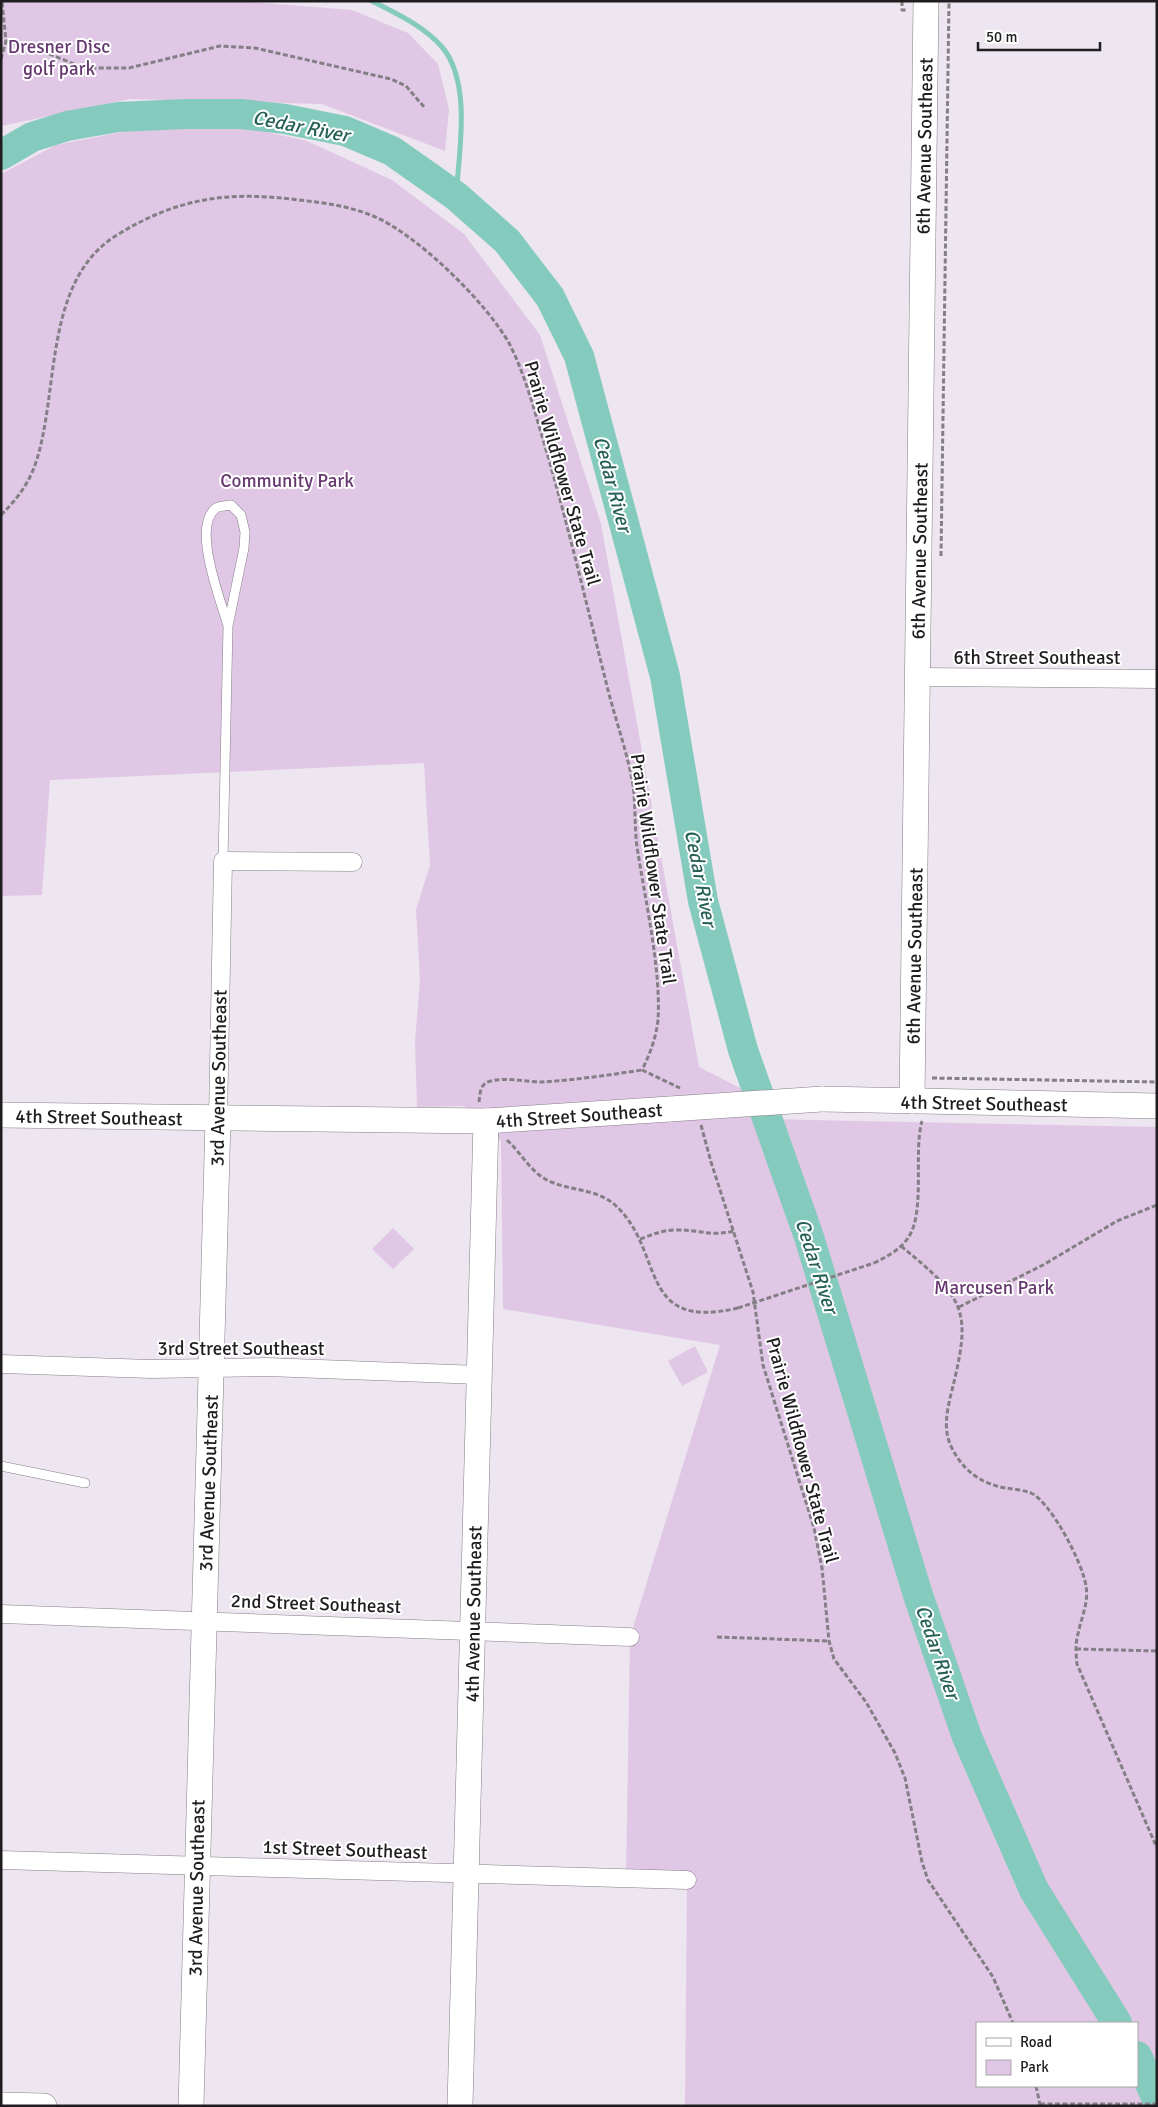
<svg xmlns="http://www.w3.org/2000/svg" width="1158" height="2107" font-family="Signika,sans-serif">
	<rect width="100%" height="100%" fill="#ede5ef"/>
	<!-- green -->
	<g fill="#e0c7e5" fill-rule="evenodd">
		<polygon points="1,1 237,1 352,10 408,33 438,64 449,109 445,151 322,104 130,99 1,126"/>
		<path d="M147,127H244L307,141L392,180L464,234L540,335L601,524L699,1067L756,1096L760,1119L1157,1127V2106H685L687,1880L626,1879L630,1637L720,1345L503,1309L501,1141L464,1106L417,1107L415,1042L420,980L416,910L430,865L424,763L50,780L42,895L1,896V174L56,145ZM977,2023H1137V2086H977Z"/>
		<polygon points="393,1228 414,1249 393,1269 372,1249"/>
		<polygon points="695,1346 708,1372 682,1386 668,1361"/>
	</g>
	<g fill="none" stroke-linecap="round" stroke-linejoin="round">
		<!-- stream -->
		<path stroke="#85cbbd" stroke-width="5" d="M372,1C397,14 424,26 442,47C472,82 459,153 456,196"/>
		<!-- river -->
		<g stroke="#85cbbd" stroke-width="30">
			<polyline points="1,155 32,137 67,126 118,117 186,114 241,114 285,119 345,131 392,151 456,196 507,241 550,297 579,356 665,676 703,901 743,1050 809,1237 918,1595 967,1737 1034,1890 1117,2023"/>
			<polyline points="1137,2056 1157,2099"/>
		</g>
		<defs>
			<g id="lane">
				<path d="M223,861L228,626L244,548L245,532L241,515L231,505C226,506 219,506 216,508C191,526 221,601 228,626"/>
				<polyline points="1,1466 85,1483"/>
			</g>
			<g id="street">
				<polyline points="917,677 1157,679"/>
				<polyline points="218,1119 223,861 353,862"/>
				<polyline points="1,1364 151,1369 267,1367 480,1375"/>
				<polyline points="1,1614 630,1637"/>
				<polyline points="1,1860 687,1880"/>
			</g>
			<g id="secondary">
				<polyline points="822,1099 1157,1106"/>
				<polyline points="912,1101 926,1"/>
				<polyline points="1,1115 486,1121 670,1109"/>
				<polyline points="1,2105 44,2106"/>
				<polyline points="191,2106 218,1119"/>
				<polyline points="460,2106 486,1121"/>
			</g>
		</defs>
		<!-- lane casing -->
		<use href="#lane" stroke="#857e87" stroke-width="10"/>
		<!-- street casing -->
		<use href="#street" stroke="#857e87" stroke-width="19"/>
		<!-- secondary casing -->
		<use href="#secondary" stroke="#857e87" stroke-width="26"/>
		<!-- path -->
		<g stroke="#847e85" stroke-width="3" stroke-dasharray="5 2.5" stroke-linecap="butt">
			<polyline points="902,1 902,10 906,10"/>
			<polyline points="6,41 32,47 84,68 129,68 220,46 255,48 391,79 406,86 425,108"/>
			<polyline points="1,59 6,41 2,1"/>
			<path d="M1,515C16,500 28,485 35,465C60,394 42,281 117,235C179,197 229,191 299,200C325,203 349,206 373,216C417,234 488,304 510,345C527,379 536,417 547,453C569,529 587,606 606,682C614,716 627,750 633,785C636,808 634,831 638,853C646,904 661,970 658,1020C656,1038 650,1054 642,1070"/>
			<polyline points="941,556 949,1"/>
			<polyline points="642,1070 680,1088"/>
			<polyline points="932,1078 1157,1082"/>
			<path d="M479,1102C480,1093 480,1083 491,1081C507,1077 526,1082 542,1082C575,1080 609,1075 642,1070"/>
			<polyline points="701,1125 711,1162 753,1292 763,1365 814,1528 822,1568 829,1641 834,1659 866,1702 895,1753 905,1778 922,1862 928,1880 993,1977 1013,2023"/>
			<path d="M507,1140C521,1153 530,1171 547,1180C568,1191 596,1188 615,1205C666,1251 636,1332 738,1308"/>
			<path d="M640,1239C652,1235 662,1230 675,1230C697,1229 710,1237 734,1231"/>
			<path d="M901,1246C967,1300 972,1311 951,1394C947,1411 943,1430 951,1446C962,1470 980,1483 1005,1488C1013,1489 1023,1490 1031,1493C1051,1502 1083,1564 1086,1586C1089,1603 1081,1618 1078,1634C1075,1644 1076,1654 1077,1664L1157,1848"/>
			<path d="M874,1263C886,1257 900,1250 908,1238C926,1212 913,1153 922,1121"/>
			<polyline points="959,1307 1043,1265 1117,1221 1157,1205"/>
			<polyline points="717,1637 829,1641"/>
			<polyline points="1076,1649 1157,1651"/>
			<polyline points="1036,2086 1040,2105"/>
			<polyline points="1040,2104 1157,2104"/>
		</g>
		<!-- lane -->
		<use href="#lane" stroke="#fff" stroke-width="9"/>
		<!-- street -->
		<use href="#street" stroke="#fff" stroke-width="18"/>
		<!-- secondary -->
		<use href="#secondary" stroke="#fff" stroke-width="25"/>
		<defs>
			<polyline id="secondary-bridge" points="670,1109 822,1099"/>
		</defs>
		<!-- secondary-bridge casing -->
		<use href="#secondary-bridge" stroke="#857e87" stroke-width="26" stroke-linecap="butt"/>
		<!-- path-bridge -->
		<polyline stroke="#847e85" stroke-width="3" stroke-dasharray="5 2.5" stroke-linecap="butt" points="738,1308 874,1263"/>
		<!-- secondary-bridge -->
		<use href="#secondary-bridge" stroke="#fff" stroke-width="25"/>
	</g>
	<g text-anchor="middle" stroke-width="4" stroke-linejoin="round" paint-order="stroke">
		<!-- park labels -->
		<g font-size="19" fill="#673971" stroke="#fff">
			<text x="59" y="53">Dresner Disc<tspan x="59" dy="22">golf park</tspan></text>
			<text x="287" y="487">Community Park</text>
			<text x="994" y="1294">Marcusen Park</text>
		</g>
		<!-- street labels -->
		<g font-size="19" fill="#201d20" stroke="#fff">
			<text transform="translate(924 146) rotate(-89)" y="7">6th Avenue Southeast</text>
			<text transform="translate(563 473) rotate(74)" y="7">Prairie Wildflower State Trail</text>
			<text transform="translate(919 551) rotate(-89)" y="7">6th Avenue Southeast</text>
			<text x="1037" y="664">6th Street Southeast</text>
			<text transform="translate(654 869) rotate(82)" y="7">Prairie Wildflower State Trail</text>
			<text transform="translate(914 956) rotate(-89)" y="7">6th Avenue Southeast</text>
			<text transform="translate(218 1078) rotate(-89)" y="7">3rd Avenue Southeast</text>
			<text transform="translate(984 1103) rotate(1)" y="7">4th Street Southeast</text>
			<text transform="translate(579 1115) rotate(-4)" y="7">4th Street Southeast</text>
			<text transform="translate(99 1117) rotate(1)" y="7">4th Street Southeast</text>
			<text x="241" y="1355">3rd Street Southeast</text>
			<text transform="translate(803 1450) rotate(75)" y="7">Prairie Wildflower State Trail</text>
			<text transform="translate(208 1483) rotate(-88)" y="7">3rd Avenue Southeast</text>
			<text transform="translate(316 1603) rotate(2)" y="7">2nd Street Southeast</text>
			<text transform="translate(473 1614) rotate(-89)" y="7">4th Avenue Southeast</text>
			<text transform="translate(345 1849) rotate(2)" y="7">1st Street Southeast</text>
			<text transform="translate(196 1888) rotate(-89)" y="7">3rd Avenue Southeast</text>
		</g>
		<!-- water labels -->
		<g font-size="20" font-style="italic" fill="#276057" stroke="#fff">
			<text transform="translate(301 126) rotate(11)" y="7">Cedar River</text>
			<text transform="translate(613 484) rotate(75)" y="7">Cedar River</text>
			<text transform="translate(701 878) rotate(79)" y="7">Cedar River</text>
			<text transform="translate(817 1266) rotate(72)" y="7">Cedar River</text>
			<text transform="translate(938 1652) rotate(71)" y="7">Cedar River</text>
		</g>
	</g>
	<!-- border -->
	<rect width="1158" height="2107" fill="none" stroke="#201d20" stroke-width="5"/>
	<!-- legend -->
	<rect x="976" y="2022" width="162" height="65" fill="#ffffff" stroke="#a6a5a6"/>
	<rect x="986" y="2038" width="25" height="8" fill="#ffffff" stroke="#a6a5a6"/>
	<text x="1020" y="2047" font-size="15" fill="#201d20">Road</text>
	<rect x="986" y="2060" width="25" height="15" fill="#e0c7e5" stroke="#a6a5a6"/>
	<text x="1020" y="2072" font-size="15" fill="#201d20">Park</text>
	<!-- scale -->
	<path d="M978 42v8h122v-8" fill="none" stroke="#201d20" stroke-width="2.5"/>
	<text x="986" y="42" font-size="15" fill="#201d20" stroke="#ffffff" stroke-width="4" paint-order="stroke">50 m</text>
</svg>
